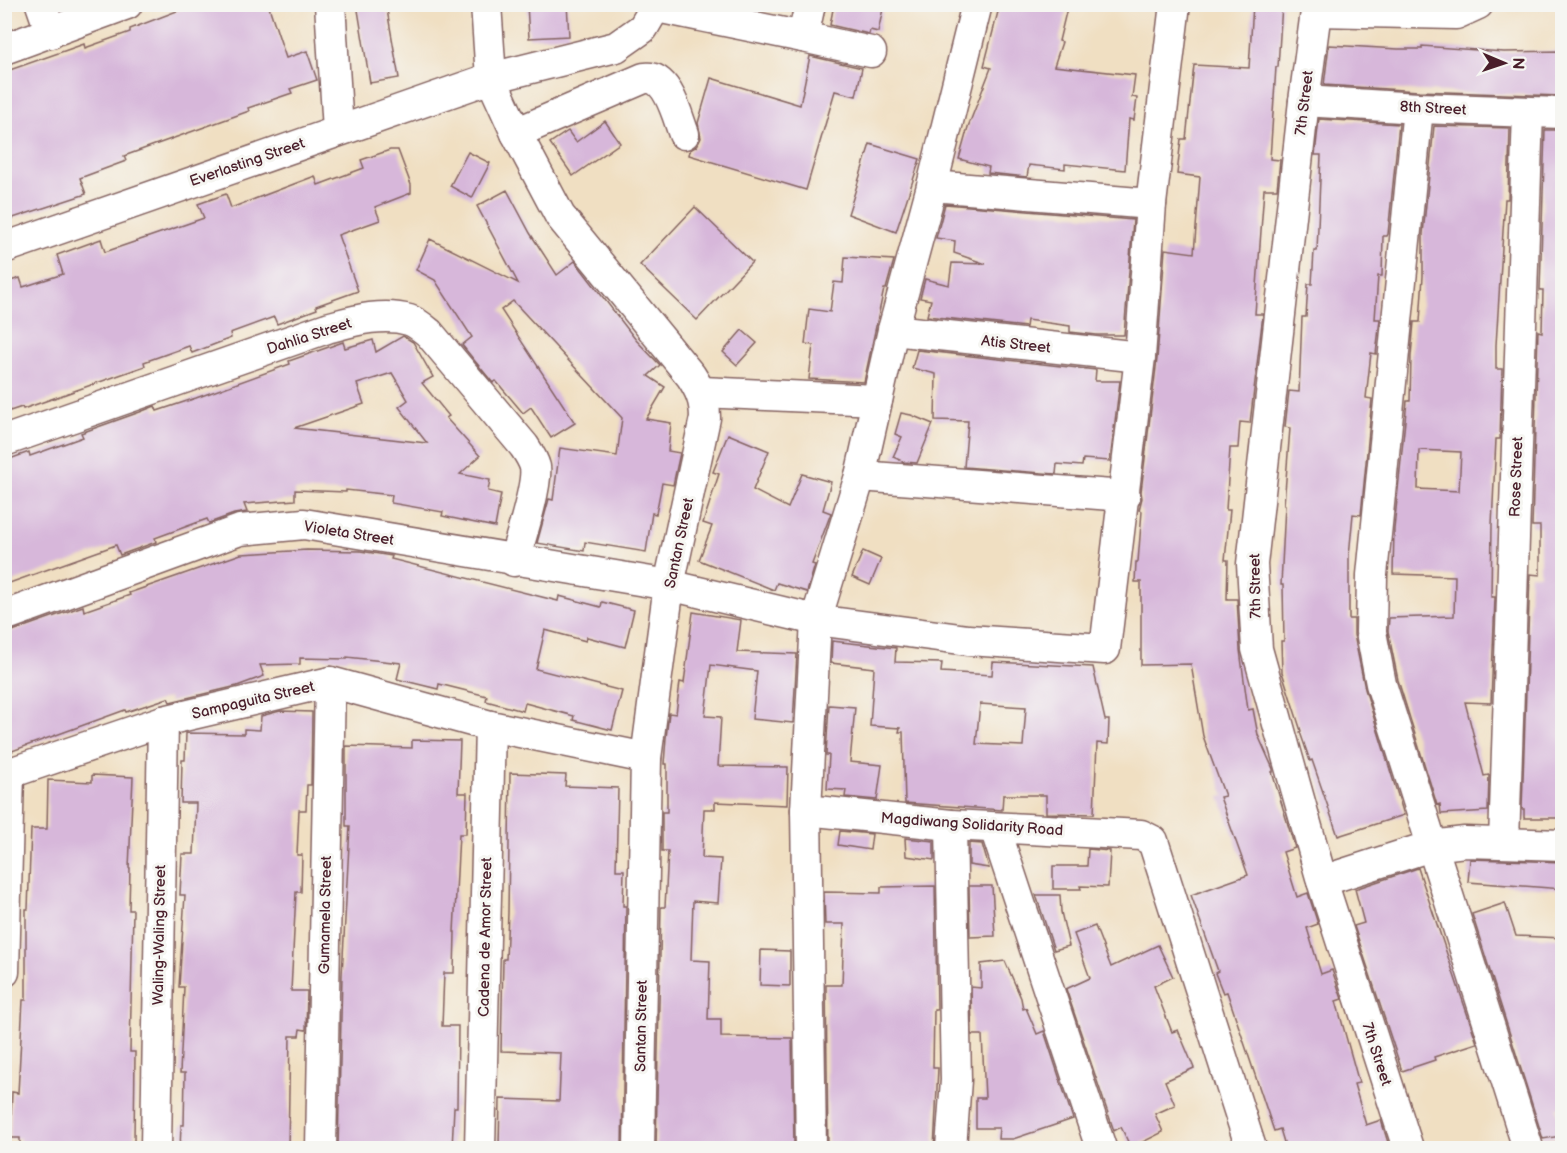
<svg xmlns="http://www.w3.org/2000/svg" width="1567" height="1153" font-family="'Balsamiq Sans',sans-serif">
	<rect width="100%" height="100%" fill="#f6f6f2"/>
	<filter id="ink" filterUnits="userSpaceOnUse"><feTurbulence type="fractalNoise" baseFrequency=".0167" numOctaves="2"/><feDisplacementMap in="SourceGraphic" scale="12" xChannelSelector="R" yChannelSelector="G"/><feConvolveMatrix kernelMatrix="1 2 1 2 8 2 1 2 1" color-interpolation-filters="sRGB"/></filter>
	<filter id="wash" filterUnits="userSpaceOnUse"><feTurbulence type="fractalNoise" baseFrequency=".008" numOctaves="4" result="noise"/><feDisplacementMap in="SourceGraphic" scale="24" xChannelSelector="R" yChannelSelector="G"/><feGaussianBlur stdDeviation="1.35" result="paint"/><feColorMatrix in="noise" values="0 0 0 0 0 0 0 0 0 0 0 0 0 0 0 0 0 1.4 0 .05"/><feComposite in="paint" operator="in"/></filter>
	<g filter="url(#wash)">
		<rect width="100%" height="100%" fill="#f0dfc2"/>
		<g id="blocks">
			<!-- building -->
			<g fill="#d7b7da" fill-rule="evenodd">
				<polygon points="195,4 268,4 286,58 307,51 317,80 290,89 292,93 248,108 249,111 124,156 126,161 80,178 86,194 4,221 4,72 84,44 85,48 130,32 130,29"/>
				<polygon points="357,4 386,4 399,78 370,83"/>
				<polygon points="527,4 567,4 569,36 529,38"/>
				<polygon points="834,4 884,4 878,32 870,30 869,34 830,25"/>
				<polygon points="1000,4 1068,4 1059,41 1062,42 1054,66 1135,75 1132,97 1137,98 1134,120 1129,119 1125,170 1065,164 1065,169 1029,165 1027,177 988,173 989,167 959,159 968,127 991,68 984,66"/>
				<polygon points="1253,4 1282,4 1278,67 1276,67 1270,159 1280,160 1277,189 1264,189 1255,314 1263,314 1250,423 1240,422 1238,448 1230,448 1226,510 1230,510 1225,560 1228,560 1227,599 1237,599 1240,650 1248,710 1253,709 1258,735 1273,769 1273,772 1272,772 1295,848 1283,852 1297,897 1308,893 1318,924 1307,928 1321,974 1332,970 1342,999 1336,1001 1359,1083 1354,1084 1366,1125 1381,1120 1390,1149 1340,1149 1339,1144 1323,1149 1286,1149 1280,1129 1274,1131 1227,992 1223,993 1215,973 1218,971 1191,895 1248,875 1220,797 1225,796 1203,736 1191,664 1141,665 1141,582 1135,582 1136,562 1138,562 1142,511 1139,510 1142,498 1141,492 1157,359 1165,249 1194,253 1200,177 1177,174 1181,139 1186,139 1194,65 1249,68"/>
				<polygon points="1329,45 1398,49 1422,49 1422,46 1504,52 1563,51 1563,96 1419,91 1324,85"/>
				<polygon points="810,56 862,68 856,96 835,91 806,190 689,155 690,150 697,146 701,138 698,123 711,78 800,105"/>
				<polygon points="1319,119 1399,124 1388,234 1387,236 1383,236 1382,276 1378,276 1375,319 1380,319 1376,354 1371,353 1366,398 1372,399 1361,515 1353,514 1349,556 1349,619 1354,619 1354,635 1365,689 1404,815 1338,836 1312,760 1310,761 1300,732 1301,731 1282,672 1281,641 1284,641 1283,585 1281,585 1285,505 1284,505 1290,428 1285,427 1289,391 1299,392 1302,317 1306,317 1308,284 1312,284 1314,251 1317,251 1321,155 1315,155"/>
				<polygon points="605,121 620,143 573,176 550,143 568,131 576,142"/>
				<path d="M1434,126L1510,128L1508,199H1505L1496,345V369H1502L1500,439H1496L1492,525L1491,597H1495L1491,703L1465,702L1484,776L1489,775L1488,811L1441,814L1440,804L1437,805L1398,680L1388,631L1389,618L1454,616L1455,576L1393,574L1394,529L1407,401H1410L1411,356L1414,322H1420L1423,276V234ZM1419,450L1461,452L1459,491L1418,489Z"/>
				<polygon points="1545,130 1563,130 1562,818 1524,818 1524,809 1522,809 1530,574 1540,575 1540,526 1532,526 1538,331 1542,332 1543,290 1540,290"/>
				<polygon points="870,144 920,159 896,232 848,214"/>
				<polygon points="390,150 398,150 411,185 411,193 375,207 380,220 338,235 358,291 316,306 317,309 277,324 274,317 230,333 231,338 192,353 189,346 144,362 145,366 23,409 22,407 4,413 4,283 20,278 23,287 63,274 57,255 101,239 105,252 204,218 198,204 226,194 231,208 315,176 318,185 364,168 361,160"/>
				<polygon points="468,152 490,163 472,198 450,186"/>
				<polygon points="507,190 530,233 557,275 575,261 636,340 660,365 648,376 665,387 646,419 671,423 668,451 680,453 673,485 662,483 656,514 652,513 646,552 585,542 584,551 537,543 549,499 553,500 560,448 617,456 622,418 513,301 501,310 575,423 551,438 531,407 523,413 496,381 493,383 474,360 462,345 472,337 435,280 416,270 430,239 518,283 477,206"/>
				<polygon points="945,204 1133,220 1124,335 1097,335 1070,332 1070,326 1027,320 1026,327 927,316 931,300 920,298 925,279 949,285 952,263 986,264 954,253 955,241 936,238"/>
				<polygon points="695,207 752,262 697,320 640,265"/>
				<polygon points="845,257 894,260 886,289 884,289 864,382 809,379 813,345 805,344 809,309 830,312 834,282 843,283"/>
				<polygon points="742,330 757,343 737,365 723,352"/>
				<path d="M403,336L413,342L433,377L422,383L449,416L446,418L480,456L460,474L490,480L488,491L501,494L495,527L442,516L443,512L391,503L392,495L346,490V492L295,490V500L244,504L247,512L234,514L209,523L207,519L155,538L156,542L120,555L116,545L4,585V461L29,452L30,456L83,437L81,433L140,412L155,406L157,411L196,398L290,364L289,361L343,342L345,348L373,340L376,352ZM392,373L408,400L399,407L427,443L294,428L364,404L357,384Z"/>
				<polygon points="917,350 1096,370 1095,381 1120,381 1110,461 1083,459 1082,466 1057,464 1056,474 964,467 968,421 935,420 936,374 912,368"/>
				<polygon points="901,413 911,415 933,424 917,463 904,462 893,457 902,437 895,434"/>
				<polygon points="728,434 769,451 753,490 788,508 802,474 831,482 823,510 831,513 812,564 815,565 807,592 777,583 774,590 699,560 712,526 703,523 719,474 713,472"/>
				<polygon points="307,550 360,551 392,556 391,559 558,601 559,596 601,607 602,602 634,610 625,647 587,637 586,641 545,630 536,669 622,691 612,730 573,720 574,716 525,703 523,711 486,701 487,696 439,684 438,689 397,679 401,663 347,657 347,659 300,658 300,664 260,665 264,676 237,686 170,702 168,698 126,712 125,710 4,754 4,634 83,606 84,611 130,595 129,593 241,554"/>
				<polygon points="863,551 881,559 870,585 852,577"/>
				<polygon points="693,612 741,620 737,652 797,654 793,723 752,719 757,671 711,665 705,716 721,717 718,766 788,767 787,805 715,802 715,809 704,809 702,858 721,859 718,903 693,901 691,960 710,961 708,1019 721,1019 721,1037 792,1038 794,1145 787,1144 787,1149 656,1149 661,907 665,907 668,851 662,851 662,812 667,812 667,764 664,764 666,738 669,713 676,714 680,682 684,683"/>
				<path d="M832,641L896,648L895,662L942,663L941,672L992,675L993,662L1093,667L1105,720H1109L1108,744L1097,743L1094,814L1046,813V795H1003L1002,810L905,803L903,732H899L900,728L870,726L874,668L831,663ZM980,704L1026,707L1023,746L976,744Z"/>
				<polygon points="829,705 855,707 850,762 882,765 877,800 845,797 846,790 827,789 829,755 826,755"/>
				<polygon points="280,711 312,712 311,785 307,785 306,810 299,810 297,855 302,855 301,892 296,892 291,991 307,991 306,1030 300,1029 299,1036 290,1036 288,1149 180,1149 181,1125 184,1125 185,1073 180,1073 184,987 179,987 185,895 180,895 182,854 194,854 196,803 181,803 182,760 185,760 186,733 244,734 244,729 260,730 261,716"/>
				<polygon points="412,740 460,741 458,793 467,793 466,834 459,834 454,932 455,932 454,973 444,973 442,1026 458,1026 457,1107 454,1107 452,1149 338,1149 342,975 350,826 346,826 346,746 412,748"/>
				<polygon points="510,773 566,775 565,786 618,788 616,870 624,870 623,906 626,906 622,1149 557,1149 557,1147 499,1145 500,1099 559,1101 561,1053 501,1051 503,959 506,959 508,913"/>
				<polygon points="92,775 133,777 129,868 130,868 129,910 133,910 130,1052 135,1052 134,1142 131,1142 131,1149 20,1149 20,1138 10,1138 12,1092 18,1093 23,1000 26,1000 26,909 28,909 31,829 47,829 48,780 92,782"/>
				<polygon points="840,831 872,834 870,850 838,845"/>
				<polygon points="905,838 934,841 934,860 906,856"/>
				<polygon points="969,843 982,844 989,868 969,865"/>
				<polygon points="1088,849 1110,851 1108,887 1080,886 1081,889 1053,889 1053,866 1087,866"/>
				<polygon points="1470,859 1563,862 1563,889 1468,882"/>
				<polygon points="1418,868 1477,1043 1434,1057 1435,1060 1402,1071 1354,926 1364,923 1355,889"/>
				<polygon points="935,886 937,1010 934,1010 933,1068 938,1068 934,1149 899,1149 853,1145 853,1147 828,1146 826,985 842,985 844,924 825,924 824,892 881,893 881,887"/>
				<polygon points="969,886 992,886 995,936 970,937"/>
				<polygon points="1036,895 1060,895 1061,912 1069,946 1054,950"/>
				<polygon points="1505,903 1516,936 1563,938 1563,1107 1557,1107 1561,1136 1543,1139 1472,914"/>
				<polygon points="1095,926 1111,967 1158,945 1173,977 1154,986 1172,1032 1178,1030 1194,1068 1165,1081 1175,1105 1155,1114 1163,1132 1131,1148 1121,1127 1114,1131 1066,989 1090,978 1074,934"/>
				<polygon points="761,950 790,951 790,986 760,985"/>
				<polygon points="1005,961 1021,998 1023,1009 1026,1008 1037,1034 1044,1031 1073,1119 1013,1139 998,1139 999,1128 976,1128 976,1098 985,1098 982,1035 972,1035 971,987 981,988 981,964"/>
			</g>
		</g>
	</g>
	<g filter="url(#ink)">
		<use href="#blocks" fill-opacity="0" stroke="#846260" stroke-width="1.5"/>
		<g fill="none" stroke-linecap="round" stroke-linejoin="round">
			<defs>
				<g id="minor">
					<polyline points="41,4 51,33"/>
					<polyline points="330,4 338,130"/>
					<path d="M486,4L491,78L516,133L560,216L691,376C700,390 705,400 705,418L669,585L646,758L639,1148"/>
					<polyline points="1317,4 1304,101 1252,564 1257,649 1322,881 1408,1148"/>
					<polyline points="657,7 803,37 810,4"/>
					<polyline points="1316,11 1456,14 1478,4"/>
					<polyline points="803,37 871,52"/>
					<polyline points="4,49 127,4"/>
					<polyline points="1304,101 1418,108 1562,113"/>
					<polyline points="1418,108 1372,575 1371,632 1381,684 1528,1148"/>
					<path d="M516,133L644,78C668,74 677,116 684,134"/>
					<polyline points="932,186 1151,204"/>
					<polyline points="4,248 491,78 616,47 643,28 657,4"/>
					<polyline points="893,330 1140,357"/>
					<polyline points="702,392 877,400"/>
					<path d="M4,441L327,328C353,321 382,312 409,320C416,322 423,328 429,333L524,446C528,452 533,459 535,467C538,485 520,540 514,561"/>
					<polyline points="860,476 1125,496"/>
					<polyline points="4,616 240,530 304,524 669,585 816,620 968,640 1105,649 1140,357 1151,204 1175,4"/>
					<polyline points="4,775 163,721 330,682 490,726 646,758"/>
					<polyline points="806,810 951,825 1141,835 1153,841 1251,1148"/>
					<polyline points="995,828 1101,1148"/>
					<polyline points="1504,842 1528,112"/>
					<polyline points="1322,881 1431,846 1465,842 1562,845"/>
					<polyline points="4,972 9,773"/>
					<polyline points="156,1148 163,721"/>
					<polyline points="321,1148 330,682"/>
					<polyline points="480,1148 490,726"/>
					<polyline points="811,1148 806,810 816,620 860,476 893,330 932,186 977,4"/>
					<polyline points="951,1148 956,1080 951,825"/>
				</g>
			</defs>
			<!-- minor casing -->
			<use href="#minor" stroke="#846260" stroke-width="33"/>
			<!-- minor -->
			<use href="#minor" stroke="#fff" stroke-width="30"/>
		</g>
	</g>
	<g text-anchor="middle" stroke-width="6" stroke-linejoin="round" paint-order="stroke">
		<!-- street labels -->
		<g font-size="15" fill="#4a1f2b" stroke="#f6f6f2">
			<text transform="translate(1304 103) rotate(-83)" y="5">7th Street</text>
			<text transform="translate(1433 108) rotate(3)" y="5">8th Street</text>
			<text transform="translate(247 162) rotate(-19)" y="5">Everlasting Street</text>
			<text transform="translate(309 336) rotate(-18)" y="5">Dahlia Street</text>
			<text transform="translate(1016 344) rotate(6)" y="5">Atis Street</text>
			<text transform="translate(1516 477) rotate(-88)" y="5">Rose Street</text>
			<text transform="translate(349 533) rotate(9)" y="5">Violeta Street</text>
			<text transform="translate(679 543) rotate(-78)" y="5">Santan Street</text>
			<text transform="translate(1255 586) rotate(-91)" y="5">7th Street</text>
			<text transform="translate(253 700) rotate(-13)" y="5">Sampaguita Street</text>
			<text transform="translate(972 824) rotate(4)" y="5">Magdiwang Solidarity Road</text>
			<text transform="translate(325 915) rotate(-89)" y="5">Gumamela Street</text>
			<text transform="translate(159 935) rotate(-89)" y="5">Waling-Waling Street</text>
			<text transform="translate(485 937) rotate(-89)" y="5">Cadena de Amor Street</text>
			<text transform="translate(641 1026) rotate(-89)" y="5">Santan Street</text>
			<text transform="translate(1377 1054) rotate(72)" y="5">7th Street</text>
		</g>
	</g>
	<!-- margin -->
	<rect width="1567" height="1153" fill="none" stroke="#f6f6f2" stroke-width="24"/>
	<!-- north arrow -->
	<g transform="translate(1504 63) rotate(92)" stroke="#f6f6f2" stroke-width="4.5" paint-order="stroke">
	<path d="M0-4.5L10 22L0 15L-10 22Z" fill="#4a1f2b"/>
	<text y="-9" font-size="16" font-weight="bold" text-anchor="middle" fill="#4a1f2b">N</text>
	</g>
</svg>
